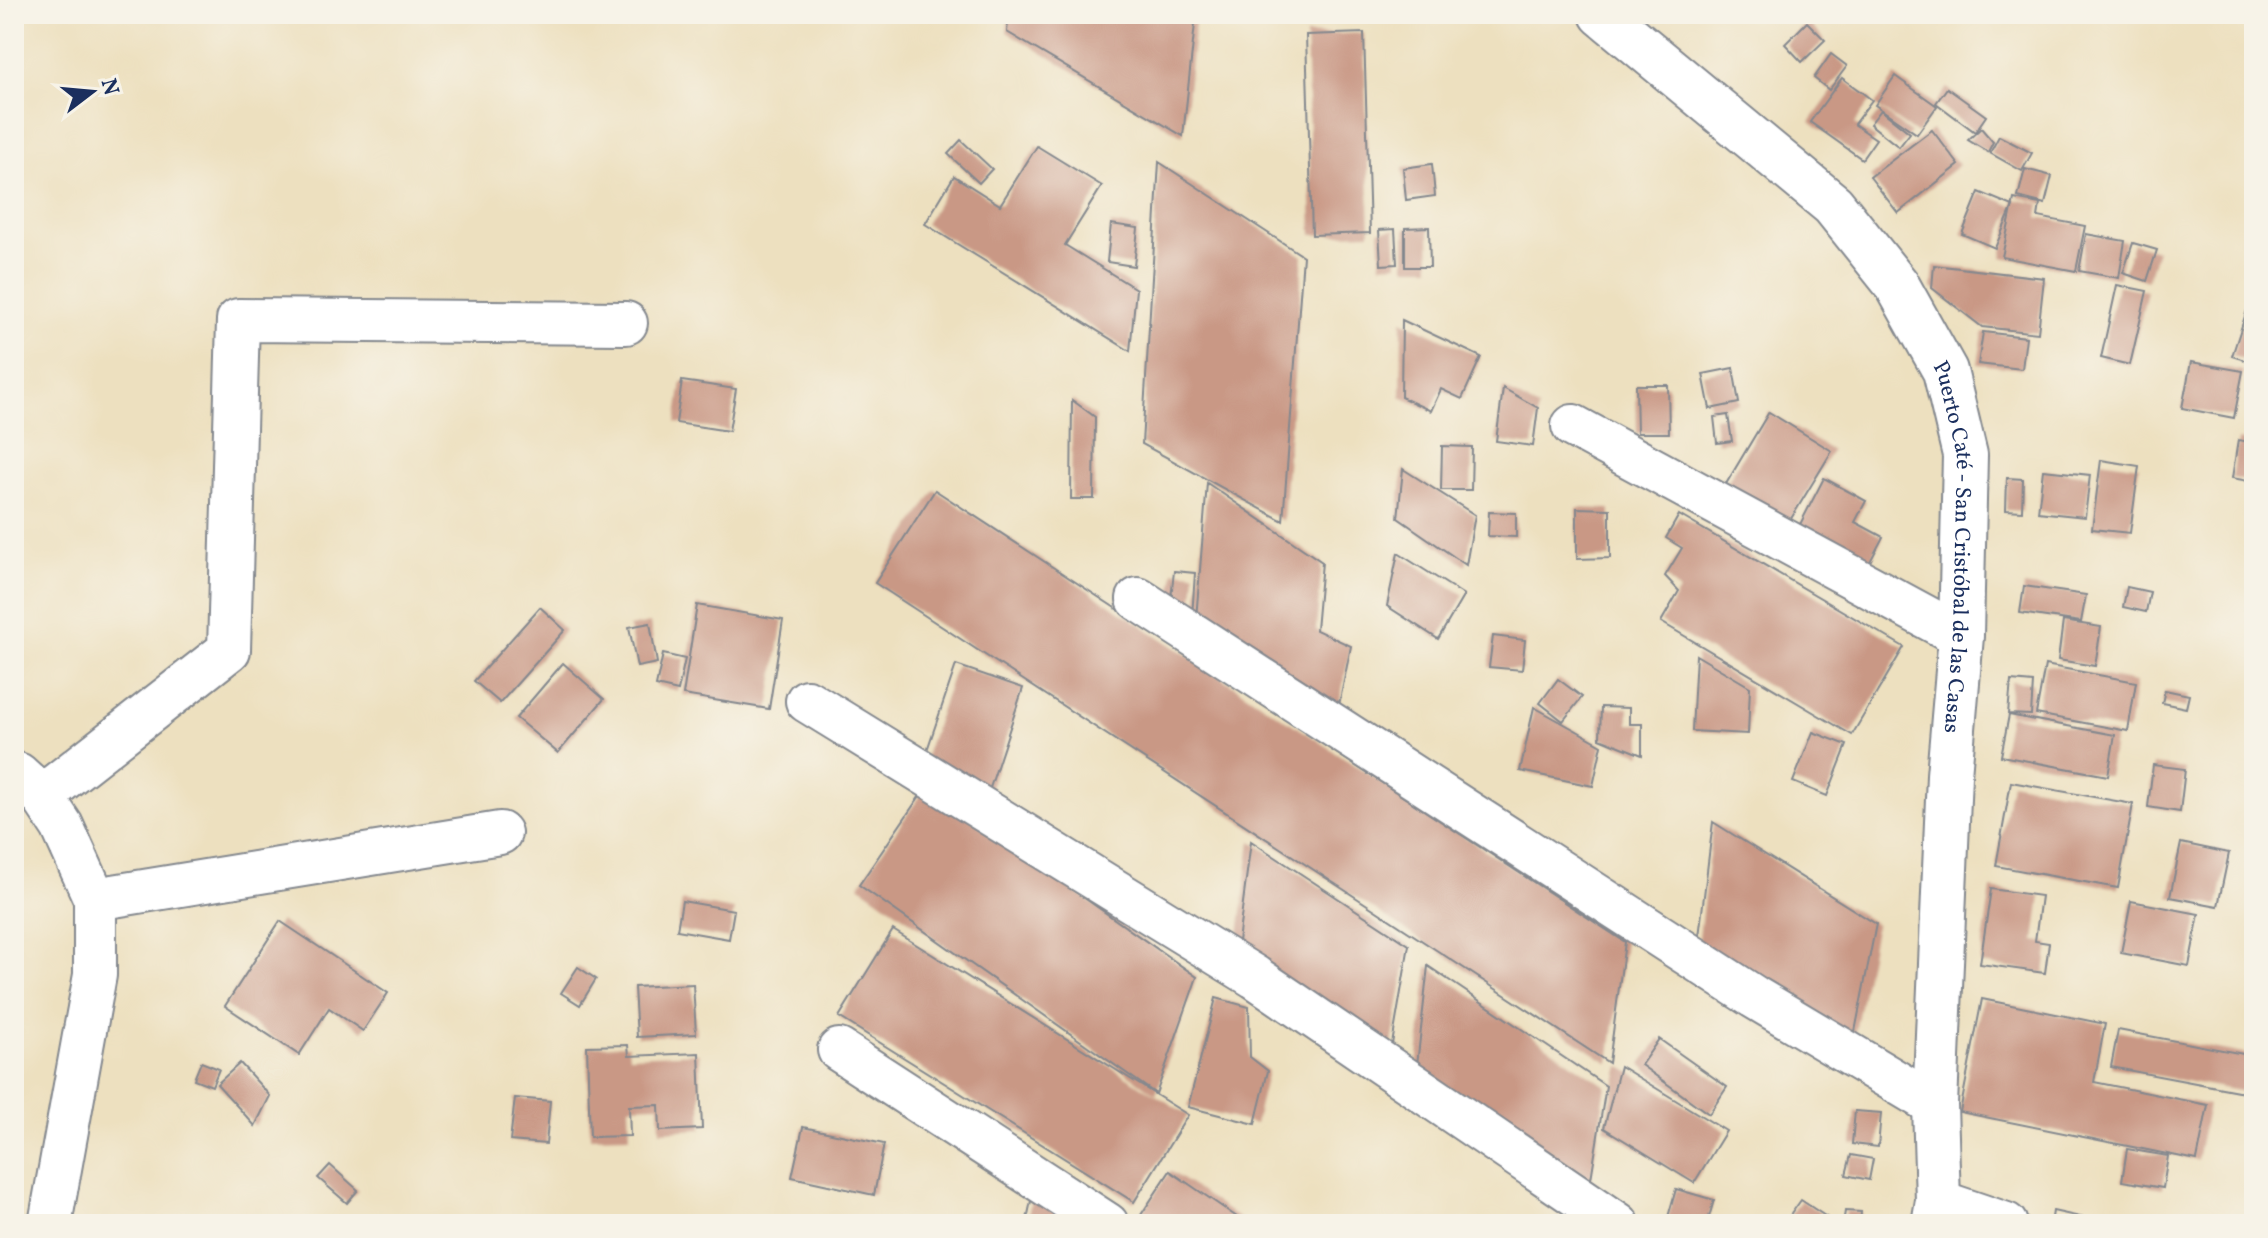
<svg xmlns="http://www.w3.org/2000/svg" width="2268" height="1238" font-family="Vollkorn,serif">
	<rect width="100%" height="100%" fill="#f7f3e8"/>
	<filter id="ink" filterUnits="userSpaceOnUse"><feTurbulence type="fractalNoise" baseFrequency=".0125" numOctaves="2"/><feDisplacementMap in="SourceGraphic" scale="16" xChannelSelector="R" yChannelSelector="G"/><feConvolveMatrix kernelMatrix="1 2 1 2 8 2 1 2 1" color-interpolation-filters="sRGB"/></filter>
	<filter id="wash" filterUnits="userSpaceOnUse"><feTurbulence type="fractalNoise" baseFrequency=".006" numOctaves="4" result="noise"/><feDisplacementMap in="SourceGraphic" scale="32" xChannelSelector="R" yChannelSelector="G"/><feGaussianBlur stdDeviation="1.8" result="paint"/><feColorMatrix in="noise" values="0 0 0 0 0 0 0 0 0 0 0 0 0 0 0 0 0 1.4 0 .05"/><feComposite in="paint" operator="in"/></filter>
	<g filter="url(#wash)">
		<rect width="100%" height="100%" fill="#ede0bf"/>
		<g id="blocks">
			<!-- building -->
			<g fill="#c99885">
				<polygon points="1009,14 1196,14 1183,136 1007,32"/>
				<polygon points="1807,22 1825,40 1802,62 1785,44"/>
				<polygon points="1364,33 1370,233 1312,235 1306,35"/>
				<polygon points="1831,54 1847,66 1829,90 1814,78"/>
				<polygon points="1895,76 1937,106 1917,134 1875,105"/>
				<polygon points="1842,78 1872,100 1854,124 1876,139 1862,159 1810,122"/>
				<polygon points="1947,88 1986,116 1975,132 1936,103"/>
				<polygon points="1881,110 1910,133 1899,147 1870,124"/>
				<polygon points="1981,128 1993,142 1988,152 1968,140"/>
				<polygon points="1932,130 1959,165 1898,213 1870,177"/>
				<polygon points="1999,136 2032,153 2022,171 1990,153"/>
				<polygon points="961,140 992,169 979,183 948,154"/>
				<polygon points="1037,146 1102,186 1065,245 1136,289 1130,351 925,224 954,176 1000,205"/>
				<polygon points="1159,162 1303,256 1283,521 1142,444"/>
				<polygon points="1432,164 1435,196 1406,200 1403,168"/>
				<polygon points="2025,169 2052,176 2045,204 2018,197"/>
				<polygon points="1979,192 2013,206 1995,248 1962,234"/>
				<polygon points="2014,199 2040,204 2038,217 2085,226 2076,271 2002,257"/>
				<polygon points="1111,224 1138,228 1134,266 1107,262"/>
				<polygon points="1429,227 1430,267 1405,267 1405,228"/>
				<polygon points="1395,229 1397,264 1381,265 1379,230"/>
				<polygon points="2086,234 2125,241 2119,278 2079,271"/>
				<polygon points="2133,243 2157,250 2147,281 2123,273"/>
				<polygon points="1934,265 2044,278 2038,333 1982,327 1932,288"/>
				<polygon points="2117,285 2147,291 2130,365 2101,358"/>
				<polygon points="2249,304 2254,306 2254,363 2232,356"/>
				<polygon points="1402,320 1481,357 1462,399 1441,389 1431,411 1401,397"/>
				<polygon points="1983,332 2026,337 2022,369 1978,364"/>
				<polygon points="2191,362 2243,371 2234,418 2182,408"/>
				<polygon points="1733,368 1739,403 1710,409 1703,374"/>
				<polygon points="682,381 736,389 729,431 676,423"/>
				<polygon points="1636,385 1668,385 1669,433 1637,433"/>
				<polygon points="1503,388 1538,408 1533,446 1496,441"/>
				<polygon points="1072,400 1095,417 1094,499 1071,499"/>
				<polygon points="1769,412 1832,451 1789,522 1726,484"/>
				<polygon points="1728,415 1732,441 1717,443 1714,417"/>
				<polygon points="2238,440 2254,443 2254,482 2232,478"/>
				<polygon points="1442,446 1472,447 1471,490 1441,490"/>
				<polygon points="2101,460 2139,466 2130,533 2092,529"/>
				<polygon points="1403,469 1475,515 1466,565 1398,518"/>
				<polygon points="2043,470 2090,475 2085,517 2038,512"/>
				<polygon points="1824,478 1866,501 1855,522 1883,537 1864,573 1794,536"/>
				<polygon points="2007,478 2023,479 2022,511 2006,510"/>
				<polygon points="1207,483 1322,562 1316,630 1351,646 1338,710 1196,619"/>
				<polygon points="935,490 1625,942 1609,1063 875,583"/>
				<polygon points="1577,508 1610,509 1610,558 1577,559"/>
				<polygon points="1489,512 1516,513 1516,537 1488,536"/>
				<polygon points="1679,515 1904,647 1852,735 1661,622 1679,591 1665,576 1682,548 1666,538"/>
				<polygon points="1398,553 1464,595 1438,639 1387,606"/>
				<polygon points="1174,571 1195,573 1192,617 1170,607"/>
				<polygon points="2024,586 2086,595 2081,622 2020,613"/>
				<polygon points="2127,587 2150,592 2146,612 2123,607"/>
				<polygon points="697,605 783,620 769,709 683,695"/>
				<polygon points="540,607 565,630 500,703 474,681"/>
				<polygon points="2063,621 2101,627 2095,666 2058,660"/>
				<polygon points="650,623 657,663 637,667 629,627"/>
				<polygon points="1493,636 1525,640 1522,670 1489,667"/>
				<polygon points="663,654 685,659 678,691 656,686"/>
				<polygon points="1696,655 1750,687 1748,734 1692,731"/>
				<polygon points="563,663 604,699 558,753 516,718"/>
				<polygon points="956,665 1023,688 990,788 922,765"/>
				<polygon points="2045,665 2136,682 2128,731 2036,714"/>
				<polygon points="1558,679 1582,697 1563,721 1540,703"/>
				<polygon points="2011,681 2033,683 2031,715 2008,714"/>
				<polygon points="2165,690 2189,695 2186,708 2162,703"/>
				<polygon points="1534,707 1602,745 1593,786 1520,771"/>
				<polygon points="1601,707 1629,708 1629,724 1642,724 1642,755 1600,738"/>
				<polygon points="2009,715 2115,735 2108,776 2001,756"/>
				<polygon points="1813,732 1847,745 1827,796 1793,782"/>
				<polygon points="2153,765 2185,769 2180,812 2148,807"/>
				<polygon points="2011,782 2133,804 2118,888 1996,866"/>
				<polygon points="926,787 1197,977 1156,1094 859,885"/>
				<polygon points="1713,822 1876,924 1853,1042 1698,945"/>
				<polygon points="1251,841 1409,945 1390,1056 1236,957"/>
				<polygon points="2181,843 2229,853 2218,906 2170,897"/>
				<polygon points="1991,889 2041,896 2035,941 2049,943 2045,973 1980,964"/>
				<polygon points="682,901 734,910 729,939 677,930"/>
				<polygon points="2131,901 2199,914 2189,966 2121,953"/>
				<polygon points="280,921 388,993 363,1031 329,1008 299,1055 225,1006"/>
				<polygon points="893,930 1188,1115 1134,1202 839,1017"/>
				<polygon points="1428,966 1606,1086 1591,1179 1416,1074"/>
				<polygon points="578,967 596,979 580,1005 561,993"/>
				<polygon points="693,984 696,1034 637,1037 634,987"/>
				<polygon points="1216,998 1249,1007 1250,1057 1268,1071 1255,1124 1188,1107"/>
				<polygon points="1982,999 2105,1024 2094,1082 2208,1105 2197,1160 1960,1112"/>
				<polygon points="2118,1030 2254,1056 2254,1094 2111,1067"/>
				<polygon points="1659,1039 1727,1087 1709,1114 1641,1065"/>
				<polygon points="628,1045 629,1056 699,1053 702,1129 660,1131 659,1105 629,1106 630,1136 590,1137 587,1046"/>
				<polygon points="201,1062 219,1069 212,1086 194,1079"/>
				<polygon points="240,1063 270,1096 255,1126 217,1084"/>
				<polygon points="1620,1066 1726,1131 1694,1183 1604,1128"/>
				<polygon points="515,1098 550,1101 546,1144 510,1141"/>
				<polygon points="1855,1111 1881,1113 1878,1147 1852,1144"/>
				<polygon points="803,1127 884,1144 874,1195 792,1177"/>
				<polygon points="2127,1149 2168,1156 2163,1188 2122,1181"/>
				<polygon points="1851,1155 1873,1159 1869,1180 1846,1175"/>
				<polygon points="330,1165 358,1190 347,1203 318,1178"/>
				<polygon points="1170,1171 1247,1224 1142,1224 1137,1221"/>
				<polygon points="1676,1189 1714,1200 1707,1224 1666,1224"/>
				<polygon points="1032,1196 1077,1224 1026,1224"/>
				<polygon points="1801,1200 1837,1224 1784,1224"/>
				<polygon points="1845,1211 1861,1212 1860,1224 1843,1224"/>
				<polygon points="2053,1211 2107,1223 2107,1224 2051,1224"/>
			</g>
		</g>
	</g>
	<g filter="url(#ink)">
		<use href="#blocks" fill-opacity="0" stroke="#84888e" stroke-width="2"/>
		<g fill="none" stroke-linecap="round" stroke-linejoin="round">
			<defs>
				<g id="minor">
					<polyline points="1573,426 1961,636"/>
					<polyline points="1138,599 1754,997 1935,1105"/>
					<polyline points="807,701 1255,977 1618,1224"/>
					<polyline points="14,773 18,774 42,796 62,826 95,899 95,975 50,1224"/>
					<polyline points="42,796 229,650 238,320 626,323"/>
					<polyline points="95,899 500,833"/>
					<polyline points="839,1050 1107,1224"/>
					<polyline points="1938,1201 2006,1224"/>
				</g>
				<g id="secondary">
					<path id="s1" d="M1602,14L1833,205L1897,285L1945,371L1965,455L1961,636L1949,775L1935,1105L1938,1201L1934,1224"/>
				</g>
			</defs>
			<!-- minor casing -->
			<use href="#minor" stroke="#84888e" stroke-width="46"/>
			<!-- secondary casing -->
			<use href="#secondary" stroke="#84888e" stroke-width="48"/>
			<!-- minor -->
			<use href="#minor" stroke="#fff" stroke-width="42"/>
			<!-- secondary -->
			<use href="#secondary" stroke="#fff" stroke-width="44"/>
		</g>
	</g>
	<g text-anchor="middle" stroke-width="6" stroke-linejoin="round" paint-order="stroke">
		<!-- street labels -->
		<g font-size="22" fill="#1b2f5e" stroke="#f7f3e8">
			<text dy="8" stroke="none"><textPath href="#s1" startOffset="678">Puerto Caté - San Cristóbal de las Casas</textPath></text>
		</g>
	</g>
	<!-- margin -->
	<rect width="2268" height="1238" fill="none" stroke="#f7f3e8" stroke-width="48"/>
	<!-- north arrow -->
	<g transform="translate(92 92) rotate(74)" stroke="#f7f3e8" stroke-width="6" paint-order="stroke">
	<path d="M0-6L14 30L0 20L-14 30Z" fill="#1b2f5e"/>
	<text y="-12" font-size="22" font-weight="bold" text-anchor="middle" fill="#1b2f5e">N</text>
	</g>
</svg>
